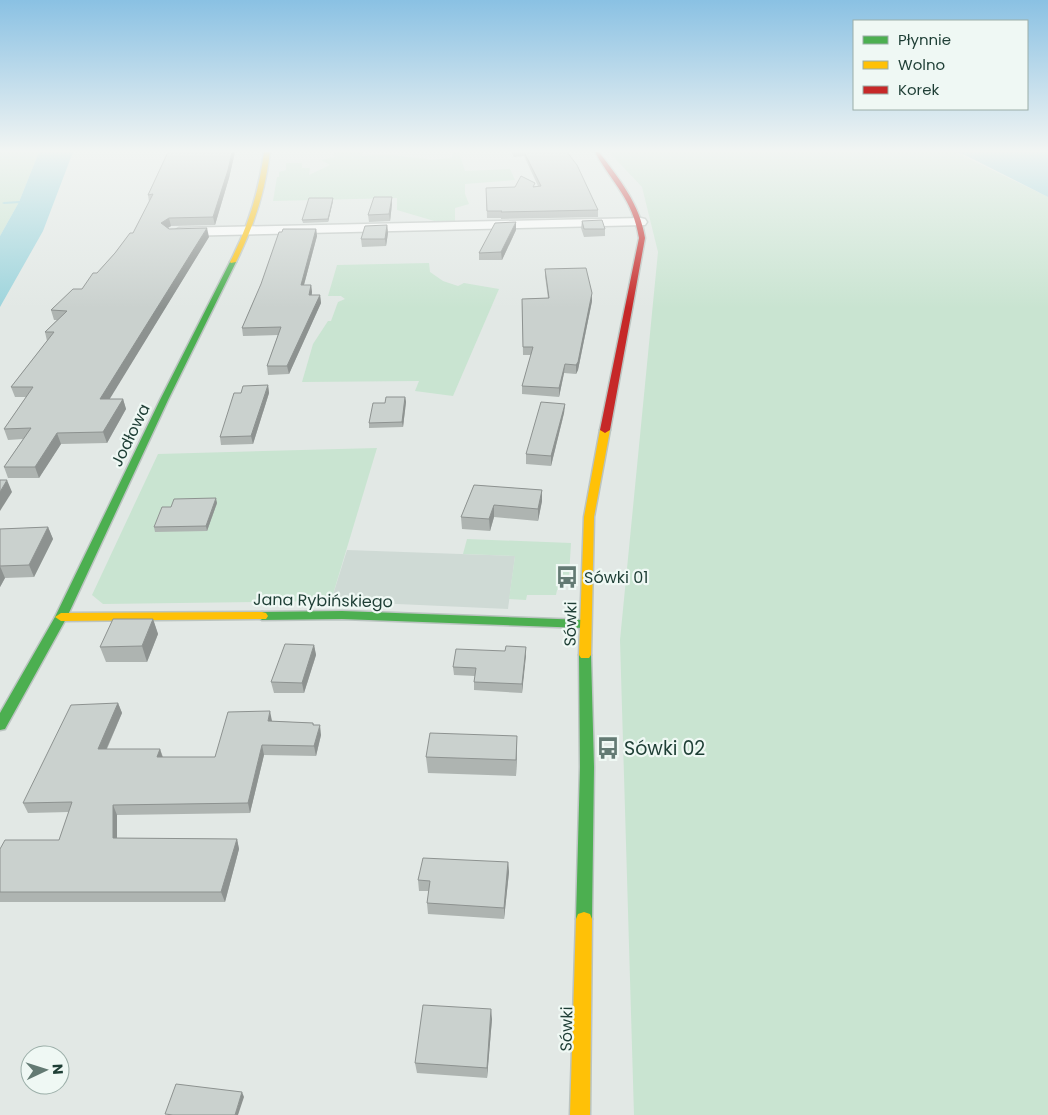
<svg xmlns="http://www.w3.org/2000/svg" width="1048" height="1115" font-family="Poppins,sans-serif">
	<rect width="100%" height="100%" fill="#e2e8e5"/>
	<!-- built -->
	<polygon fill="#cfdad5" points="347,550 515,556 508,609 331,601"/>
	<!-- green -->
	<g fill="#c9e4d1">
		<polygon points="0,152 39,152 19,202 0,236"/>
		<polygon points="333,152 363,152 362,156 389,155 428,159 429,160 452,158 452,152 459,152 465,171 510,169 515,180 465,184 465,194 469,204 455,208 455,223 441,223 397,210 397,198 273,201 277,177 279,177 279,172 286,170 286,163 302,163 302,168 310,168 309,175 330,165 321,160 335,157"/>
		<polygon points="609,152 955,152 1048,197 1048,1115 634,1115 620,640 658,252 642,187"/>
		<polygon points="429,263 430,272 443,281 458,286 464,283 499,289 453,396 415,391 419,381 302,382 313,344 328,321 331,321 338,302 345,299 341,296 328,296 337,265"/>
		<polygon points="377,448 331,601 103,604 92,595 158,454"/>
		<polygon points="467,539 571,543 569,576 562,575 560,590 557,590 556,595 527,595 526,600 509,599 515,556 463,554"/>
	</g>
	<!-- water -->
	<g fill="#9dd4dc">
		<polygon points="39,152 73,152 43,231 0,307 0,236 19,202"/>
		<polygon points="955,152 1048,152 1048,197 965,155"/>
	</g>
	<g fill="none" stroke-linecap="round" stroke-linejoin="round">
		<!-- stream -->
		<polygon fill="#9dd4dc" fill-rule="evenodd" points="19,201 20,201 20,203 4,204 2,203 4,202"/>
		<defs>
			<polygon id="street" points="641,218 645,219 647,222 645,225 179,236 173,232 179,228"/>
			<g id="fast">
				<polygon points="233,260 236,262 168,400 67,617 5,729 0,730 0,713 55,617 160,400 230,262"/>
				<polygon points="342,611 585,620 591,624 585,628 342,619 262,620 256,616 262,612"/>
				<polygon points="585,651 589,652 591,655 594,767 592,919 590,924 584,926 578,924 576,919 580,767 579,655 581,652"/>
			</g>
			<g id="slow">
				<path d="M264,152H270C265,192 254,226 236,262L231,263L230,262C248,227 259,192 264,152Z"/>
				<polygon points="605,427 610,430 594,517 591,655 589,658 581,658 579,655 584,517 600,430"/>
				<polygon points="262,612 266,613 268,616 266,619 61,621 55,617 61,613"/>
				<polygon points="584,912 590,914 592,919 590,1115 570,1115 576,919 578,914"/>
			</g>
			<path id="jam" d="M595,152H599C619,179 640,204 645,238L610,430L605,433L600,430L639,238C633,199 612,183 595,152Z"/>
		</defs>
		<!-- street casing -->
		<use href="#street" stroke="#bfc5c2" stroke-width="3"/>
		<!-- fast casing -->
		<use href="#fast" stroke="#bbc4c1" stroke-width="3"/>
		<!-- slow casing -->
		<use href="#slow" stroke="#bbc4c1" stroke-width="3"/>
		<!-- jam casing -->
		<use href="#jam" stroke="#bbc4c1" stroke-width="3"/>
		<!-- street -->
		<use href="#street" fill="#fbfcfb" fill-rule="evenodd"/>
		<!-- fast -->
		<use href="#fast" fill="#4caf50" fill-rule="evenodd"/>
		<!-- slow -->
		<use href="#slow" fill="#ffc107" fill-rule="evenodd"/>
		<!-- jam -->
		<use href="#jam" fill="#c62828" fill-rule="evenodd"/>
	</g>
	<!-- wall -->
	<g fill="#aeb4b1">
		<polygon points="168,152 235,152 229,178 215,225 171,226 168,228 169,229 209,237 109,399 123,399 126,409 107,443 61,444 39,478 8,478 4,467 23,439 8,440 4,429 26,397 15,397 11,387 47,341 45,332 57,320 54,320 51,310 82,289 97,273 133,233 149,202 148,195"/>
		<polygon points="511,152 567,152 598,210 598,217 501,219 501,218 487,218 486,188 538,186 524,156 514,157"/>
		<polygon points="392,197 392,204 390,221 369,222 368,215"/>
		<polygon points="333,201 328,222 303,223 302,220"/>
		<polygon points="582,221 605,229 605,236 584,237 581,228"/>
		<polygon points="387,225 388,233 386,246 362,247 361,239"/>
		<polygon points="316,229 317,236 304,285 311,285 312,292 312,295 320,295 321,303 289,374 268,375 267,366 278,335 243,336 242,328 261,284"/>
		<polygon points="516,230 502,260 479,260 479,253"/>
		<polygon points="545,269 592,301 578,370 576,374 564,373 559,397 522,394 522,386 531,355 523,355 522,299 548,298 545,276"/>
		<polygon points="268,385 269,393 253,444 221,445 220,437 241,393"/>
		<polygon points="405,397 406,402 403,427 369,428 369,423 385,403"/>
		<polygon points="565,404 564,413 551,466 526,464 526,454"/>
		<polygon points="474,485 542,490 542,501 538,521 494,517 490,531 462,529 461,517"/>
		<polygon points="217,503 207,531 155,532 154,527"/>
		<polygon points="48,527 53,539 34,577 5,578 0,587 0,529"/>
		<polygon points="153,619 158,634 147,662 106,662 100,647"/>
		<polygon points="314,645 316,655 304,693 274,693 271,682"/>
		<polygon points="526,647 522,693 474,690 474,682 475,676 454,675 453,667 505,651"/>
		<polygon points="118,703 122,713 107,749 160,749 163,757 215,757 272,721 313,723 314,725 321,735 316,756 264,755 250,813 117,815 117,838 237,839 239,849 225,902 0,902 0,849 59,840 69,812 28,813 23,803"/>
		<polygon points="517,736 516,776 428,773 426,757"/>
		<polygon points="508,862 509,872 504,919 428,914 427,903 429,891 419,891 418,880"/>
		<polygon points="492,1019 487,1078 417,1073 415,1063"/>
	</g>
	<!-- shaded-wall -->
	<g fill="#8d9290">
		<polygon points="232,152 235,152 229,178 215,225 213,217"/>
		<polygon points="392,197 392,204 390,221 389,214"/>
		<polygon points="333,198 333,201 328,222 328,219"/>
		<polygon points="169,218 171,226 163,231 161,223"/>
		<polygon points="516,222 516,230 502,260 501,252"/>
		<polygon points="387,225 388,233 386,246 385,239"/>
		<polygon points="207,228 209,237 103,410 100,399"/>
		<polygon points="316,229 317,236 302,292 301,285"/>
		<polygon points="311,285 312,292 310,303 309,295"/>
		<polygon points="592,293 592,301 578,370 576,374 576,365"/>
		<polygon points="320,295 321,303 289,374 287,366"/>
		<polygon points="565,364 564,373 559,397 559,388"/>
		<polygon points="268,385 269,393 253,444 251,436"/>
		<polygon points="405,397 406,402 403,427 402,422"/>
		<polygon points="123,399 126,409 107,443 103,432"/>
		<polygon points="565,404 564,413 551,466 551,456"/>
		<polygon points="57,433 61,444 39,478 35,467"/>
		<polygon points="7,480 12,492 0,511 0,492"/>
		<polygon points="542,490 542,501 538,521 538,509"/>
		<polygon points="216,498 217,503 207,531 206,526"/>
		<polygon points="494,505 494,517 490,531 489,519"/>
		<polygon points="48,527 53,539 34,577 29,565"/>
		<polygon points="0,566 5,578 0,587"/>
		<polygon points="153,619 158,634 147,662 142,646"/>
		<polygon points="314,645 316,655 304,693 302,683"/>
		<polygon points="526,647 526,656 522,693 522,684"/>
		<polygon points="118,703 122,713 102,759 98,749"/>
		<polygon points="270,711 272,721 268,721"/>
		<polygon points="320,725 321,735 316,756 314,746"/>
		<polygon points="517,736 517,752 516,776 516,760"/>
		<polygon points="262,745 264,755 250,813 248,803"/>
		<polygon points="160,749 163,759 157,757"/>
		<polygon points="113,805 117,815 117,848 113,838"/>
		<polygon points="237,839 239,849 225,902 221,892"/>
		<polygon points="508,862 509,872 504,919 504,908"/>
		<polygon points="491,1009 492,1019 487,1078 487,1068"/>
		<polygon points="242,1092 244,1097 238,1115 235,1115"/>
	</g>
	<!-- building -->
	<g fill="#cad1ce" stroke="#8d9290">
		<polygon points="168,152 232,152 228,170 213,217 169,218 161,223 169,229 207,228 100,399 123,399 103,432 57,433 35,467 4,467 31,428 4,429 33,387 11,387 54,332 45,332 67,311 51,310 73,289 82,289 93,273 97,273 115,253 130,233 133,233 153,194 148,195"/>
		<polygon points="524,152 567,152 577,165 598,210 501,212 502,211 487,211 486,188 515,187 521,176 535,183 533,187 541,186"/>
		<polygon points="374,197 392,197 389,214 368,215"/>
		<polygon points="309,198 333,198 328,219 302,220"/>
		<polygon points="602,220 605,229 584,229 582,221"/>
		<polygon points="516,222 501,252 479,253 495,223"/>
		<polygon points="387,225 385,239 361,239 365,226"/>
		<polygon points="283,229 316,229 301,285 311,285 309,295 320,295 287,366 267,366 281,327 242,328 261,284 279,232 282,232"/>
		<polygon points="586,268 592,293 578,362 576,365 565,364 559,388 522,386 533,347 523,347 522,299 549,298 545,269"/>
		<polygon points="268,385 251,436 220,437 234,393 241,393 243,386"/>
		<polygon points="386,397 405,397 402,422 369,423 373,403 385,403"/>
		<polygon points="541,402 565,404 551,456 526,454"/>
		<polygon points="0,480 7,480 0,492"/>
		<polygon points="474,485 542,490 538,509 494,505 489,519 461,517"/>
		<polygon points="216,498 206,526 154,527 162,507 171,507 174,499"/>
		<polygon points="48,527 29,565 0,566 0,529"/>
		<polygon points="113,619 153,619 142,646 100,647"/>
		<polygon points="285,644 314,645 302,683 271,682"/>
		<polygon points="506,646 526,647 522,684 474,682 476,668 453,667 456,649 505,651"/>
		<polygon points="118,703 98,749 160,749 157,757 215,757 228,712 270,711 268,721 313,723 313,725 320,725 314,746 262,745 248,803 113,805 113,838 237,839 221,892 0,892 0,849 5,840 59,840 72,802 23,803 71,705"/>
		<polygon points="430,733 517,736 516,760 426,757"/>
		<polygon points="423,858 508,862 504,908 427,903 430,881 418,880"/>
		<polygon points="423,1005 491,1009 487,1068 415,1063"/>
		<polygon points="176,1084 242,1092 235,1115 173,1115 165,1114"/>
	</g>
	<!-- sky -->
	<linearGradient id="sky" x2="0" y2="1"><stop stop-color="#8ac1e3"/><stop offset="0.49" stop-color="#f2f5f3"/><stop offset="1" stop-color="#f2f5f3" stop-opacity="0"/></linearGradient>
	<rect width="1048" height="308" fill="url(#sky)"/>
	<!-- icons -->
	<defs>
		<symbol id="bus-bare" viewBox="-9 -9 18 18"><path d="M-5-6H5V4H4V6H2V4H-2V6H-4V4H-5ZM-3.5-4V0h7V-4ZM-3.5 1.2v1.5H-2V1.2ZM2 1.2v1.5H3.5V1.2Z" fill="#637a73" stroke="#eff8f4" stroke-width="2.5" paint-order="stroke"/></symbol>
	</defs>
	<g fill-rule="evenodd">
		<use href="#bus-bare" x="551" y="561" width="32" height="32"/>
		<use href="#bus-bare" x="592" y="732" width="32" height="32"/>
	</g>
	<g text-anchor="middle" stroke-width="4.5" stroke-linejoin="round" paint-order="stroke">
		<!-- street labels -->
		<g font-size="16" fill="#1e3e35" stroke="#eff8f4">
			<text transform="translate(130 435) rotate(-64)" y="6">Jodłowa</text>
			<text transform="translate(323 600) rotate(1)" y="6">Jana Rybińskiego</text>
			<text transform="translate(570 624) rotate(-89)" y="6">Sówki</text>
			<text transform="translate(566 1029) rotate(-89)" y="6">Sówki</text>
		</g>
		<!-- poi labels -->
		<g font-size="16" fill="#1e3e35" stroke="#eff8f4" text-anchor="start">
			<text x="584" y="583">Sówki 01</text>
		</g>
		<!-- near-poi labels -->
		<g font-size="19" fill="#1e3e35" stroke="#eff8f4" text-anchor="start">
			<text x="624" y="755">Sówki 02</text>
		</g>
	</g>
	<!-- legend -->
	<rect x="853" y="20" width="175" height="90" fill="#eff8f4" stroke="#9baea8"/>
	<rect x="863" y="36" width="25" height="8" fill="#4caf50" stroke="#9baea8"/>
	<text x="898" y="45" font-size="15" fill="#1e3e35">Płynnie</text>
	<rect x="863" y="61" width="25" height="8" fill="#ffc107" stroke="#9baea8"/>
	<text x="898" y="70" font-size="15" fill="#1e3e35">Wolno</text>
	<rect x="863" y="86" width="25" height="8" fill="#c62828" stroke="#9baea8"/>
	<text x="898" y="95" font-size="15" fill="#1e3e35">Korek</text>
	<!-- north arrow -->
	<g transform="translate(45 1070) rotate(86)"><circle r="24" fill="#eff8f4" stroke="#9baea8"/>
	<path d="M0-4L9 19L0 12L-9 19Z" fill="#637a73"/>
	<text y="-8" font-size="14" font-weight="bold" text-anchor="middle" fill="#1e3e35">N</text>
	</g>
</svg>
